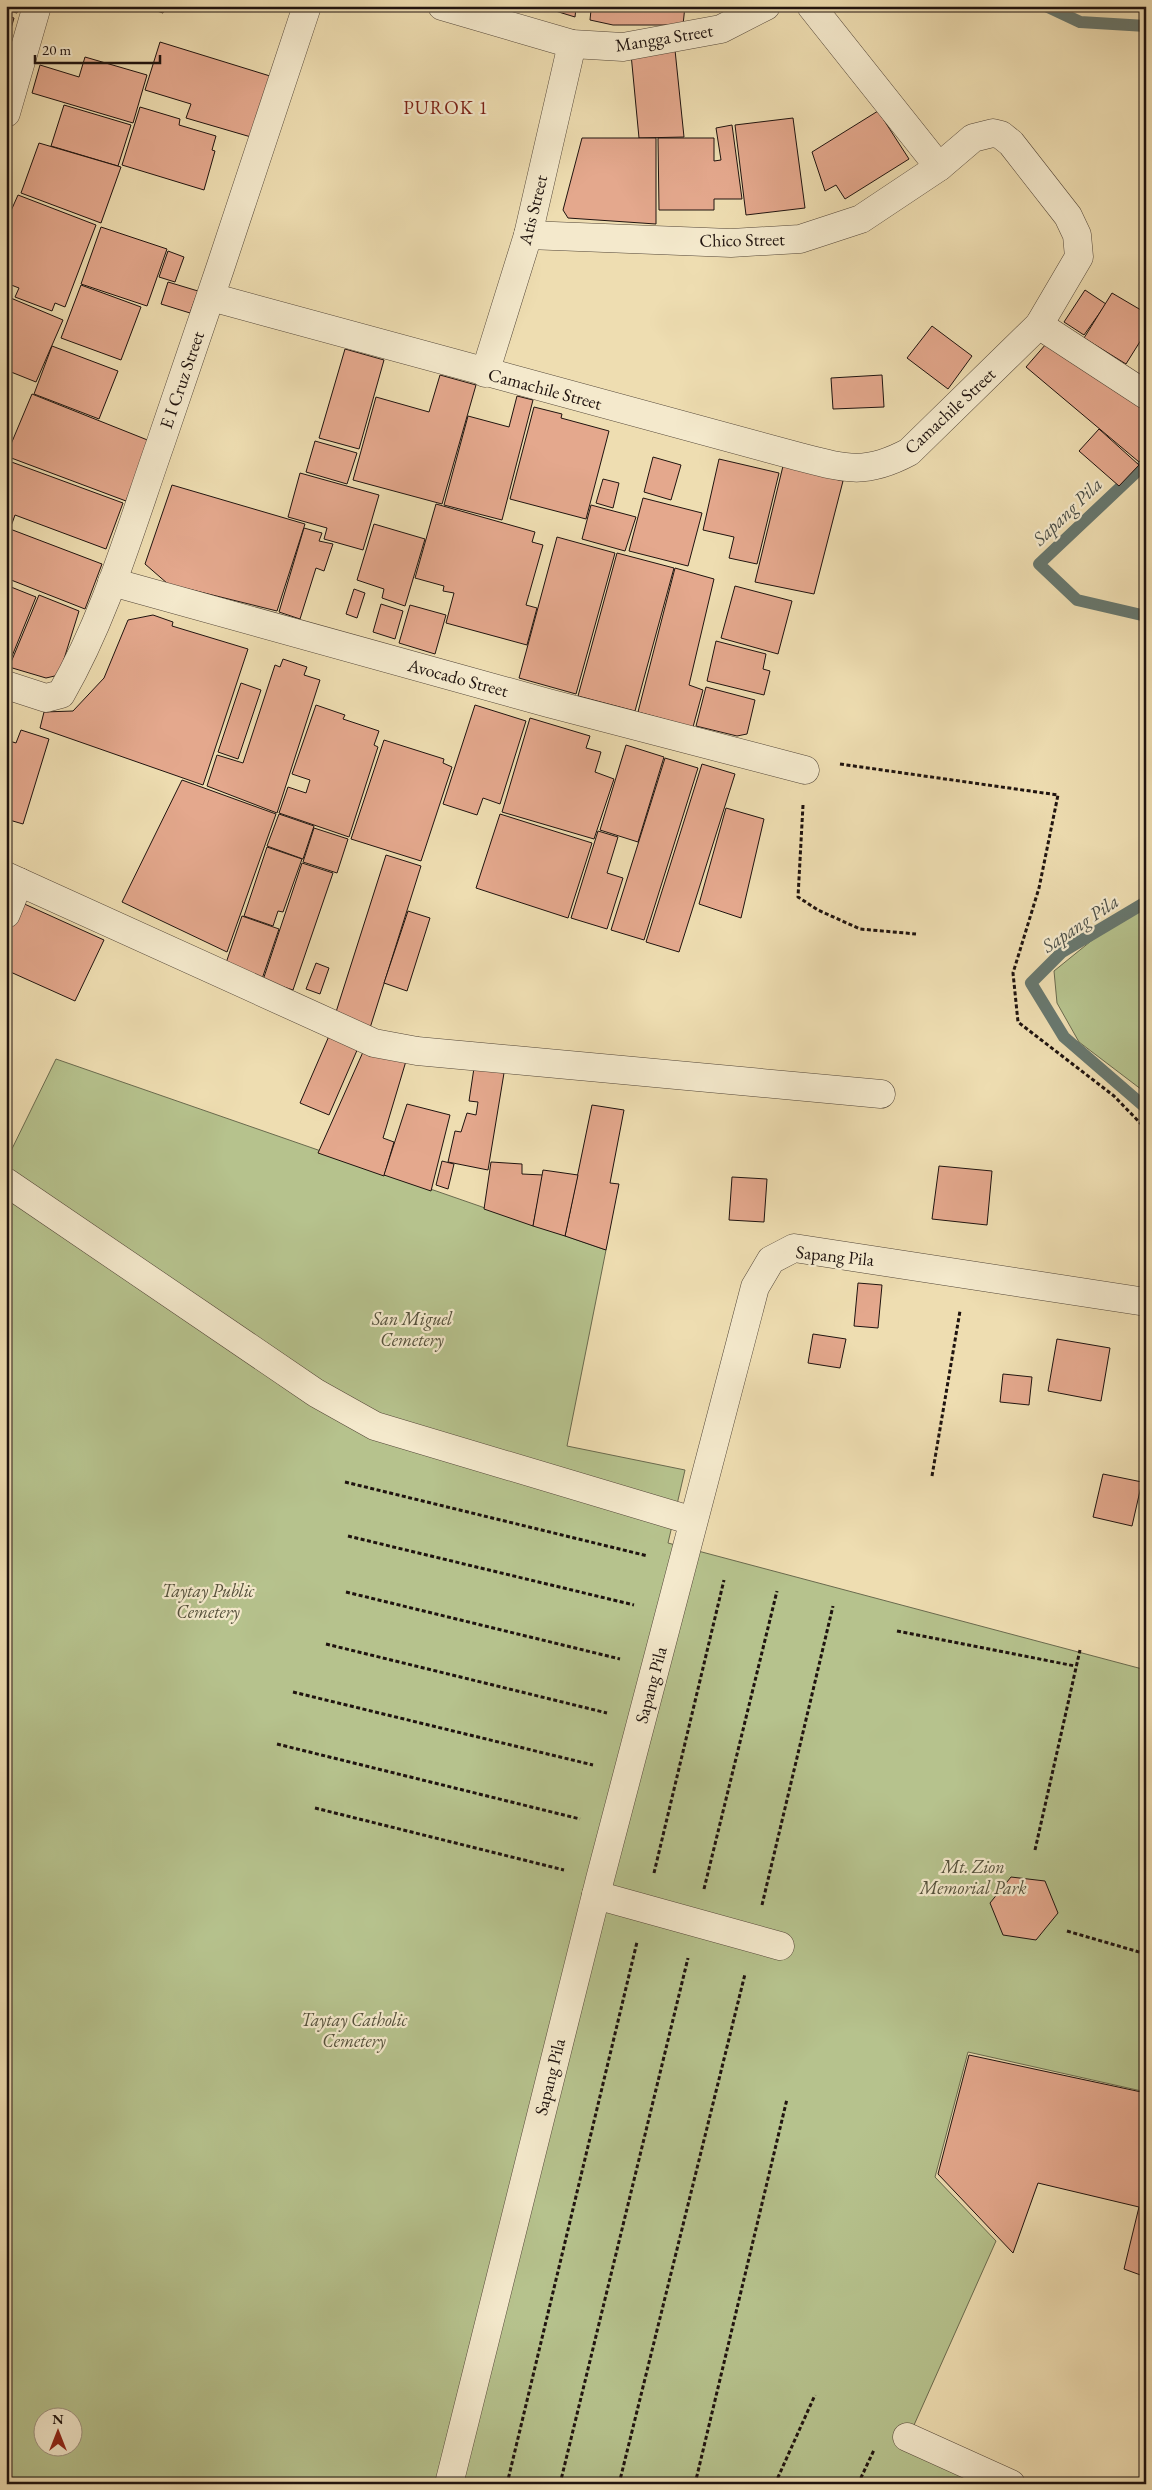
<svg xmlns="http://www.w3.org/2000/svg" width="1152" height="2490" font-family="'EB Garamond',serif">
	<rect width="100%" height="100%" fill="#eeddb1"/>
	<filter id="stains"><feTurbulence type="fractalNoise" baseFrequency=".004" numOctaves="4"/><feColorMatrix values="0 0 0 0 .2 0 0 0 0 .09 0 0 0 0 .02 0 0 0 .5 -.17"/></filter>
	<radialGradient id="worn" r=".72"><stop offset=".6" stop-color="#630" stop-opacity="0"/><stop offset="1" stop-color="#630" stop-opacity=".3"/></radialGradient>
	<!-- green -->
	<g fill="#b6c28d" stroke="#6a6a4e" fill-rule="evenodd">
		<polygon points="1146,904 1146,1093 1079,1042 1057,1003 1054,971 1117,920"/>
		<path d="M56,1059L606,1250L567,1446L685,1470L668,1543L1146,1670V2092L968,2052L935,2177L996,2241L906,2443L986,2484H6V1161ZM42,2418H72V2448H42Z"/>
	</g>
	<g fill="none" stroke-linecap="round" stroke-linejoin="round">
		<!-- stream -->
		<g stroke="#68786f" stroke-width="12">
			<polyline points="1046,6 1080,22 1146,26"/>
			<polyline points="1146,463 1039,564 1077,600 1146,616"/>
			<polyline points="1146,902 1062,952 1031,983 1064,1037 1146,1108"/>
		</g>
	</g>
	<!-- building -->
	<g fill="#e4a88d" stroke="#1f130f">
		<polygon points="6,6 19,6 17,13 6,10"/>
		<polygon points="141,6 165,6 163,13"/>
		<polygon points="539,6 685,6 683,25 613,25 590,20 591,10 576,8 575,17"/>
		<polygon points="6,16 14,18 6,46"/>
		<polygon points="160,42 270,76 251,137 186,118 191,104 145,90"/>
		<polygon points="675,50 684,137 639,138 631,54"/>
		<polygon points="85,57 147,75 133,123 32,93 40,65 79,77"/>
		<polygon points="64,105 131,125 118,166 51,146"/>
		<polygon points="140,107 180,119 179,125 216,136 212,150 215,151 204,190 122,165"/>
		<polygon points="878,111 909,159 845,199 836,185 825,191 812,152"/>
		<polygon points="793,118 805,208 746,215 735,125"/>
		<polygon points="732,125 742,199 714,199 714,210 659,210 658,138 714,138 714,161 721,160 716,128"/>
		<polygon points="582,138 656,138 656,224 568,218 563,210"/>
		<polygon points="39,143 121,167 101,223 21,193"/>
		<polygon points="18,195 96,225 65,307 55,303 52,311 15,297 19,288 6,283 6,222"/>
		<polygon points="101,227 167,249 147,306 81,284"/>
		<polygon points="168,251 184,257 175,282 159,277"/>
		<polygon points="168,282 198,291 190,313 161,304"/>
		<polygon points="81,285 141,307 121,360 61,338"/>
		<polygon points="1085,290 1106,304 1084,335 1064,322"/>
		<polygon points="1112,293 1146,313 1146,332 1126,364 1084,338"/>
		<polygon points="6,296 63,320 36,382 6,370"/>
		<polygon points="932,326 972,356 948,389 907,358"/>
		<polygon points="1046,344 1146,408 1146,453 1139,462 1026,367"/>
		<polygon points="52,346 118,371 99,419 34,394"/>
		<polygon points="345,349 384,360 359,449 319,438"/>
		<polygon points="440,375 476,385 442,504 353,480 376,397 429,412"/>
		<polygon points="882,375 884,407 833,409 831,378"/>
		<polygon points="32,394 150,441 126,501 6,456"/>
		<polygon points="517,396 533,400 502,520 444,505 468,416 509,427"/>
		<polygon points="534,407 562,414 561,418 609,431 586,519 510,499"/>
		<polygon points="1099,429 1139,465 1119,486 1079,451"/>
		<polygon points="315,441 357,453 347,484 306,472"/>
		<polygon points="653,457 681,465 671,500 644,492"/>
		<polygon points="719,459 779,473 757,564 729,558 734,537 703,530"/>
		<polygon points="6,460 123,503 106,549 15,515 10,529 102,564 85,609 6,578"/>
		<polygon points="783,466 843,481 814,594 755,582"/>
		<polygon points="300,473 379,495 363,550 324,539 327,528 288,517"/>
		<polygon points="603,479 619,483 613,508 596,503"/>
		<polygon points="172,485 305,524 277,611 168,584 145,564"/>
		<polygon points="643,498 702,513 688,566 629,551"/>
		<polygon points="436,504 535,532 532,542 543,545 526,605 537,608 527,645 446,623 454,593 443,591 444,586 415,578"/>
		<polygon points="591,505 636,517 625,551 582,539"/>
		<polygon points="374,524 425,539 405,606 382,598 384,589 357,580"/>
		<polygon points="304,528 322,533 319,541 333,544 324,571 316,568 300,619 279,612"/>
		<polygon points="557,537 615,553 576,694 519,678"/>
		<polygon points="617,553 674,568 635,711 578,696"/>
		<polygon points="675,568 714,579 689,685 703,690 693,727 638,712"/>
		<polygon points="6,585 36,597 8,666 6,665"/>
		<polygon points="735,586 792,601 778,654 721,638"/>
		<polygon points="354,589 365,593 357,618 346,614"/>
		<polygon points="39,595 79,611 59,675 46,678 9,667"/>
		<polygon points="381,604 403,611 395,639 373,632"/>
		<polygon points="410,605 446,615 435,654 399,643"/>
		<polygon points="153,615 173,622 172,626 248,649 203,785 40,728 44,712 73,711 104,678 128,620"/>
		<polygon points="716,641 766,654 763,669 770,671 764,695 707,681"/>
		<polygon points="283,659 307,667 304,675 320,680 277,813 207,786 217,755 243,763 275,665 280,667"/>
		<polygon points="241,683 261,690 238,759 218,752"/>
		<polygon points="706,687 755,700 747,734 737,736 696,726"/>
		<polygon points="316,705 345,715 343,719 379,731 374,745 378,747 349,837 279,813 288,787 306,793 310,780 292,774"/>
		<polygon points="475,705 526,721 500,804 483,798 477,815 443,804"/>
		<polygon points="530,718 590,736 586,748 601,752 595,772 614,779 594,839 502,812"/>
		<polygon points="21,730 49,739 23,824 6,819 6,740 16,743"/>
		<polygon points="384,740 444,759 443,763 452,767 421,861 351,839"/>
		<polygon points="626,745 664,757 638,842 600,830"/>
		<polygon points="665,758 698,768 644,940 611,930"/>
		<polygon points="702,764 735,774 679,952 646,942"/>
		<polygon points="182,780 276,814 227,952 122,902"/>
		<polygon points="726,808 764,819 741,918 699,904"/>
		<polygon points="279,814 314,826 303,859 267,846"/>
		<polygon points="500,814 592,843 568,918 476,888"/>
		<polygon points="314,828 348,839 337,873 303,862"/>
		<polygon points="598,831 618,837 607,873 623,878 607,929 571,918"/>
		<polygon points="267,847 302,859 283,912 278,911 273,926 244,916"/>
		<polygon points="386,855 421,866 370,1028 336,1012"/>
		<polygon points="302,863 333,873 293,990 263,980"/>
		<polygon points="20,902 104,940 75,1001 6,970 6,931"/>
		<polygon points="408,911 430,918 407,991 384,983"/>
		<polygon points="242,916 279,929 262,979 226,963"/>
		<polygon points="316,963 329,968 320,994 306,989"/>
		<polygon points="329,1036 358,1048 329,1115 300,1103"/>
		<polygon points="363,1052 406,1061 383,1138 394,1142 384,1176 318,1153"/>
		<polygon points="474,1068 504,1073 488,1170 448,1162 455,1131 461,1132 467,1113 476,1115 478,1102 469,1101"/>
		<polygon points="407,1104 450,1115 431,1191 384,1175"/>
		<polygon points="592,1105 624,1110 610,1183 619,1184 606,1250 565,1236"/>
		<polygon points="442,1161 454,1164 448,1189 436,1185"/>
		<polygon points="491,1162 522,1164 522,1174 543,1175 533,1226 484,1209"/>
		<polygon points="939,1166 992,1171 987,1225 932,1219"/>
		<polygon points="543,1170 578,1175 565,1236 533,1226"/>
		<polygon points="732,1177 767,1179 764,1222 729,1220"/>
		<polygon points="858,1283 882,1285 878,1328 854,1326"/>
		<polygon points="813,1334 846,1339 840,1368 808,1363"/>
		<polygon points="1057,1339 1110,1348 1101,1401 1048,1391"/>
		<polygon points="1003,1374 1032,1377 1029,1405 1000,1402"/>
		<polygon points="1103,1474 1142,1482 1132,1526 1093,1517"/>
		<polygon points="1011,1877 1045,1881 1058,1913 1036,1940 1003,1935 990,1903"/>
		<polygon points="969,2055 1146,2093 1146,2277 1124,2269 1139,2207 1038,2183 1013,2253 938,2174"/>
	</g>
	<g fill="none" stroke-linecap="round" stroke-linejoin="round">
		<defs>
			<g id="minor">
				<polyline points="442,6 572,44 623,47 721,29 766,6"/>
				<polyline points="811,6 939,167"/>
				<polyline points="6,113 37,6"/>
				<path d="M211,297L800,457C846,469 866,475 909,452L1039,325L1079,257L1077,235L1068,216L1011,143L1001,135L993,133L973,138L939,167L861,219L800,239L731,243L528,235"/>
				<polyline points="1039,325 1146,395"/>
				<polyline points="485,373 528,235 572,44"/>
				<polyline points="112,582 548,703 805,770"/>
				<path d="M6,685L46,698L61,694C106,616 131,527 161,442C211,297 259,152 307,6"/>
				<polyline points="6,876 374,1043 417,1051 881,1094"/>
				<polyline points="6,914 19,882"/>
				<polyline points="6,1182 316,1393 375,1426 693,1521"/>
				<polyline points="596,1895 780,1946"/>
				<polyline points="907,2437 1011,2484"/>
				<polyline points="449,2484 600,1879 755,1287 771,1260 794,1248 1146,1302"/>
			</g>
		</defs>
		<!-- minor casing -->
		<use href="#minor" stroke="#534638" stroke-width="29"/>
		<!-- path -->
		<g stroke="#1f130f" stroke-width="3" stroke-dasharray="4 2.5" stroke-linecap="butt">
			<polyline points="840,764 1058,795 1039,888 1013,973 1018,1022 1114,1096 1146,1129"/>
			<polyline points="803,805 798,897 818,910 860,929 916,934"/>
			<polyline points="932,1476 960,1311"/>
			<polyline points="345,1482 648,1556"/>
			<polyline points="348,1536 634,1605"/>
			<polyline points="346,1592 620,1659"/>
			<polyline points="897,1631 1075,1666"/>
			<polyline points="326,1644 607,1713"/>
			<polyline points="293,1692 593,1765"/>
			<polyline points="277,1744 580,1819"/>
			<polyline points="315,1808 564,1870"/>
			<polyline points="1035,1850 1080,1650"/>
			<polyline points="654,1873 724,1580"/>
			<polyline points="704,1889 777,1591"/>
			<polyline points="762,1905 833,1606"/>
			<polyline points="1067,1931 1146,1954"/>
			<polyline points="507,2484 637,1942"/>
			<polyline points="560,2484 688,1958"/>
			<polyline points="619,2484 745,1974"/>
			<polyline points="695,2484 787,2099"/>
			<polyline points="775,2484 815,2395"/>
			<polyline points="858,2484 874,2450"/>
		</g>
		<!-- minor -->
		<use href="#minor" stroke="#f4e9cc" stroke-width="28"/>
	</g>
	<g text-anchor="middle" stroke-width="4.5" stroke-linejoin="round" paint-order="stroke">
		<!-- street labels -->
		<g font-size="18" fill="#1f130f" stroke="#f4e9cc">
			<text transform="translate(664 38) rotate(-9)" y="6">Mangga Street</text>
			<text transform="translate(533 210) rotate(-76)" y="6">Atis Street</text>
			<text transform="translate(742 240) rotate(-1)" y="6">Chico Street</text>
			<text transform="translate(182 380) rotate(-71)" y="6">E I Cruz Street</text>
			<text transform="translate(545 389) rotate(15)" y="6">Camachile Street</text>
			<text transform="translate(950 411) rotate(-43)" y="6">Camachile Street</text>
			<text transform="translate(458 678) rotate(15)" y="6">Avocado Street</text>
			<text transform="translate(835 1256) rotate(6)" y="6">Sapang Pila</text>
			<text transform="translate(651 1685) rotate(-75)" y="6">Sapang Pila</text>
			<text transform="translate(550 2077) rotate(-76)" y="6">Sapang Pila</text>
		</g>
		<!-- park labels -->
		<g font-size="18" font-style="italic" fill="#54503b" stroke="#f4e9cc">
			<text x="412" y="1325">San Miguel<tspan x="412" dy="21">Cemetery</tspan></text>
			<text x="208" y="1597">Taytay Public<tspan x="208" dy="21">Cemetery</tspan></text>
			<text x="973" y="1873">Mt. Zion<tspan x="973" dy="21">Memorial Park</tspan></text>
			<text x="354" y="2026">Taytay Catholic<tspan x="354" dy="21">Cemetery</tspan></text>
		</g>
		<!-- neighbourhood labels -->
		<g font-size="19" letter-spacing="1" fill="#7a1f14" stroke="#f4e9cc">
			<text x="446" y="114">PUROK 1</text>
		</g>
		<!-- water labels -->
		<g font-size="19" font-style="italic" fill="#4a4e47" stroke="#f4e9cc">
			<text transform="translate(1067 511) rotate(-44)" y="7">Sapang Pila</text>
			<text transform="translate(1080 923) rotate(-34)" y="7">Sapang Pila</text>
		</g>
	</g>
	<!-- margin -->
	<rect width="1152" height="2490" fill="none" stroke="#eeddb1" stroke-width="25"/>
	<rect x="8" y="8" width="1137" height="2475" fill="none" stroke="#1f130f" stroke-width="2.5"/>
	<rect x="12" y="12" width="1127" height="2465" fill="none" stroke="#1f130f"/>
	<!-- north arrow -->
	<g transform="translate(58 2432)"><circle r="24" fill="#f4e9cc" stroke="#9f9380"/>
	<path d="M0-4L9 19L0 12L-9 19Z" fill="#8f2418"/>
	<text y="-8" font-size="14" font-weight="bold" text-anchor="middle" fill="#1f130f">N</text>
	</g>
	<!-- scale -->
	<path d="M35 55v8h125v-8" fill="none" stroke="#1f130f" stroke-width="2.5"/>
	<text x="42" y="55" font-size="15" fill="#1f130f" stroke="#f4e9cc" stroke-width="4" paint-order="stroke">20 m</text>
	<rect width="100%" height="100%" filter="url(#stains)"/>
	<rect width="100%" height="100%" fill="url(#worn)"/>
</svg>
